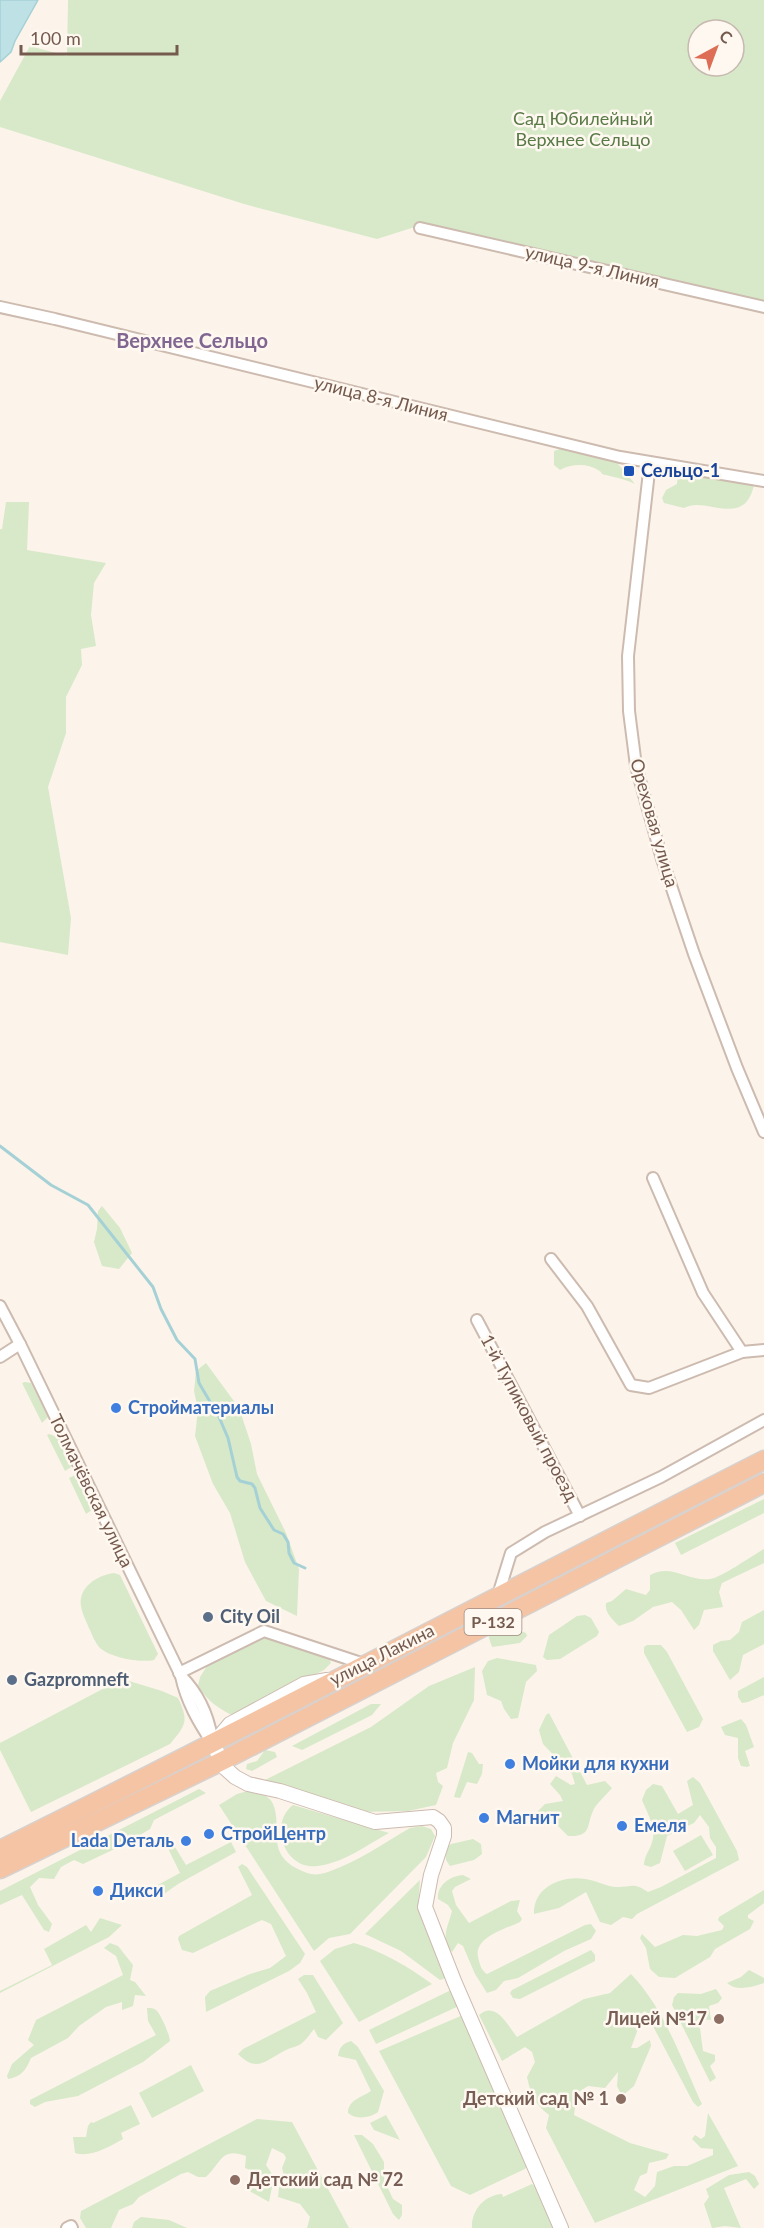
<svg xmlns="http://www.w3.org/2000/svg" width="764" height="2228" font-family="Lato,sans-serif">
	<rect width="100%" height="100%" fill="#fcf4ea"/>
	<!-- green -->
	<g fill="#d7e9c8" fill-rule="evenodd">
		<path d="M68,0H764V304L421,225L377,239L244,204L0,127V101L30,46L67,56ZM698,30H734V66H698Z"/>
		<path d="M560,449L624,460L618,464L635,484C625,479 617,478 606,475C598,473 605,474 598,470C587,463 571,464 560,470L554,465V451Z"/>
		<path d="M678,472L754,485C744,530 705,495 684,508L664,503L662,498L666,490L677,484Z"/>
		<polygon points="6,502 29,502 27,550 106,563 94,583 91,615 96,646 81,649 82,665 66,697 66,733 48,787 71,918 68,955 0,942 0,529 2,529"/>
		<polygon points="102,1206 120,1228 132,1253 119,1269 102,1266 94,1242 97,1229 98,1211"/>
		<polygon points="206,1363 239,1408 251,1444 257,1474 286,1533 299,1569 297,1616 266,1601 245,1562 230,1513 213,1484 195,1436 198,1410 194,1391 196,1371"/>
		<polygon points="25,1382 31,1383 48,1417 42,1423 22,1383"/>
		<polygon points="49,1434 57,1437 71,1467 65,1471 47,1435"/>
		<polygon points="75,1475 92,1510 86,1514 69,1478"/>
		<polygon points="764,1499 764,1513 681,1555 675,1543"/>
		<path d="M764,1549V1563L722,1583L719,1592L723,1607L704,1610L699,1625L694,1630L681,1610L672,1602L653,1607L633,1621L619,1626C613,1620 604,1612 606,1603L612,1601L626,1589L646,1595L650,1590V1575C671,1563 689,1582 710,1579C721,1578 753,1555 764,1549Z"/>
		<path d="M114,1573L120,1575L158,1654L154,1660C141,1663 111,1658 100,1648C95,1643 92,1634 89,1628C86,1621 82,1613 81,1606C78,1587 98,1575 114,1573Z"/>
		<polygon points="764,1610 764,1644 743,1655 739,1672 730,1680 713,1651 713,1645 721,1641 730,1640 739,1632 742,1622"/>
		<polygon points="585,1615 591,1618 599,1632 597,1636 560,1659 547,1660 543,1657 549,1635 577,1616"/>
		<polygon points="506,1625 526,1633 527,1636 520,1643 492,1647 488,1635"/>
		<path d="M260,1638L274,1639L329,1658L331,1663L324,1670L234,1716C218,1709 207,1700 198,1686L200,1677L207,1666Z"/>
		<polygon points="647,1645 661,1645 667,1652 703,1719 699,1727 687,1732 644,1653 644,1647"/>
		<polygon points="497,1658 536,1665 537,1671 526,1682 518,1718 511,1719 504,1709 501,1701 487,1695 482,1671 488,1661"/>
		<polygon points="475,1667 474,1700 453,1743 447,1768 436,1773 438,1782 443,1786 436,1805 408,1811 359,1812 265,1780 371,1727 429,1686"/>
		<polygon points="764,1677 764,1695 748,1702 742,1703 738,1697 738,1691"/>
		<path d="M129,1681L162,1691L178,1698C189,1721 186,1725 170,1744L31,1812L0,1750V1743L114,1683Z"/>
		<polygon points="371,1704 381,1704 372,1715 302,1750 292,1746"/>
		<path d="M549,1713L587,1785L605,1781L612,1788C607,1794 600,1800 595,1807C585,1824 594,1837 568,1836L557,1825L545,1826L533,1816L545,1804L563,1801L560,1795L550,1784L556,1776L571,1785L575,1784L572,1774L543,1744L539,1730L546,1715Z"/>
		<polygon points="741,1719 746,1725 754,1747 745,1751 750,1766 747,1767 741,1766 738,1758 738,1738 725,1735 721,1727"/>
		<polygon points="265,1750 275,1752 277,1757 252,1771 246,1769 247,1764 257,1761"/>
		<polygon points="468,1752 472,1753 479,1764 483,1764 482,1774 477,1784 467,1782 460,1798 454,1797"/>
		<path d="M693,1777L700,1783L737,1851L739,1860L637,1914L632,1919L623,1917L611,1925L600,1922L586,1892L559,1908L534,1914C533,1887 562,1875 585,1879C596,1880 607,1887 617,1887C633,1887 633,1882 648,1892L661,1887L716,1858V1847L710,1838L709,1827L700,1815L694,1823L667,1836L660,1863L651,1867L644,1865C644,1856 650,1850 652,1842C657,1828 647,1813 642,1800L646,1790L653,1784L662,1786L678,1814L693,1805L687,1781Z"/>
		<polygon points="199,1789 206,1793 154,1820 150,1829 123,1845 83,1864 74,1860 61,1867 54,1879 39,1878 30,1887 38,1905 52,1924 49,1932 44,1930 22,1895 0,1905 0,1891"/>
		<path d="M251,1790C259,1793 270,1796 273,1804C283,1827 265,1853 298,1869C309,1875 316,1876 328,1872C357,1862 384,1843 410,1828L422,1826L431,1829L435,1836L426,1857L350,1934L329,1938L314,1951L219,1805L237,1794Z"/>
		<path d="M293,1805L389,1833C367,1845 343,1863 318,1866C285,1871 268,1824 293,1805Z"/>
		<polygon points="167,1834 186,1865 231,1842 236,1852 178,1884 157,1899 152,1888 180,1873 162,1836"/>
		<polygon points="701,1835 713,1855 685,1871 673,1851"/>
		<polygon points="473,1839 481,1844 482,1854 474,1860 450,1866 446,1860 445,1849 451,1844"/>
		<polygon points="242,1864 247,1867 305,1954 300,1963 289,1971 206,2012 205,1997 210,1991 250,1974 270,1968 286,1956 271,1924 262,1920 193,1953 182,1950 178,1939 179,1936 252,1895 238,1867"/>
		<path d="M463,1875L471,1879L455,1887L452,1891L456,1905L469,1923L511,1901L520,1900L517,1911L522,1919L520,1922C506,1929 474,1937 478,1957C480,1965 481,1970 487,1974L585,1925L591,1924L596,1931L591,1939L564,1951L518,1978L504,1981L496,1990L487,1993L475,1974L463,1946L458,1943L452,1952C440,1938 448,1927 452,1911L448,1905L438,1899C437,1885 450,1876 463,1875Z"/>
		<polygon points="420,1880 418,1909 446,1978 440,1980 401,1951 365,1934"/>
		<polygon points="764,1890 764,1903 748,1915 748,1918 754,1921 750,1929 715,1949 710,1957 675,1978 659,1977 650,1969 646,1948 640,1938 642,1934 655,1947 683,1935 697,1936 722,1930 724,1926 718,1920 719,1917"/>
		<polygon points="100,1918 122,1925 109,1937 0,1993 0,1991 52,1965 44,1949 86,1925 91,1932"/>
		<path d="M110,1943L118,1946L133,1965L130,1980L135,1982L146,1996L135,1995L133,2006L122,2010V2002L106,2007L79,2026L68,2038L31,2058C26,2070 21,2077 8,2079L7,2076L12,2064L34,2045L28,2040L36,2020L123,1975L116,1956L104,1948Z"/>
		<path d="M354,1943C384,1952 407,1966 432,1984L359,2022L320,1961L335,1949Z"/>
		<polygon points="591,1950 595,1955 595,1961 520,1999 513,1998 510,1993 512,1990"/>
		<path d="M749,1970L764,1978V1983C752,1987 737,1992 727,1983L741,1977Z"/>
		<path d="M631,1974C664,2008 682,2061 702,2104L698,2107L693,2102L645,2011L638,2016V2029L631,2048H637L650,2040L651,2046L634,2086L622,2096L617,2086L618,2072L605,2088L588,2086L577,2093L574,2115L630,2143L669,2154L666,2159L649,2163L647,2173L640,2176L634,2190L645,2197L655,2186L657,2172L674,2166H687L713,2155V2149L701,2148L692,2139L695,2135L701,2139L705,2136L708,2113L738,2166L595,2223L546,2128L549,2115C534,2103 531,2095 527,2077L535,2062L532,2052L525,2047L502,2061L479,2015C496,2000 508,2026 517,2037L584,1999L610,1993Z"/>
		<path d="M304,1975H313L343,2023L326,2040L318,2037L314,2029C310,2034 306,2040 301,2044C296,2047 289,2048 284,2051C265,2061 257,2073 238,2054L243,2049L316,2012L307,1993L298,1979Z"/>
		<polygon points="716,1989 722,1998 718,2003 709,2006 711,2020 698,2019 696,2022 700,2028 703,2051 715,2055 715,2061 710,2066 716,2078 710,2082 672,2005 674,1997 678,1993 701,1994"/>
		<polygon points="451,1990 459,2006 376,2044 369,2030"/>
		<path d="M147,2008C151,2008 153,2008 156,2010C161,2014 170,2036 170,2041L143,2062L78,2096L45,2102L35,2107L30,2104V2100L156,2035L148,2021Z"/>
		<polygon points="463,2015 528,2165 525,2169 470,2195 451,2186 379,2051"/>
		<path d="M351,2041L358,2047L384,2091L378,2112C370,2118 356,2120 348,2113C348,2100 362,2097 371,2091L356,2060L338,2056C339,2048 343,2043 351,2041Z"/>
		<polygon points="191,2065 204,2091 152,2118 139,2093"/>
		<path d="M131,2105L140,2124L121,2133L123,2139C109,2147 90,2158 75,2153L73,2137H86L88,2126L91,2122L93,2123Z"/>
		<polygon points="386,2115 400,2140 374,2130 370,2123"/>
		<path d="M257,2119L292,2122L349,2228H307L310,2217L300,2204L278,2197L279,2188L285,2179L282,2168L286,2158L284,2154L272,2148L266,2165L274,2177L269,2202L246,2189L253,2171L245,2168L246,2156C221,2147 222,2162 206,2177H198L188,2172L181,2174L139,2197L133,2204L119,2210L111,2228H86L80,2218L81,2211Z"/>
		<polygon points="354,2135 362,2135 373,2144 384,2162 384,2180 393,2199 402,2205 402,2215 399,2220 393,2214"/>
		<polygon points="749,2172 755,2176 759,2184 754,2189 746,2179 724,2188 741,2228 725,2226 712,2228 704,2204 709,2197 706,2189 729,2175"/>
		<path d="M532,2184L541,2191L557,2228H472C471,2211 484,2195 502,2194L503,2197Z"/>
		<polygon points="141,2217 169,2220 187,2228 132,2228 134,2222"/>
	</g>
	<!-- water -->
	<polygon fill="#bee1e5" stroke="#a5d1d6" stroke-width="1.5" points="0,0 38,0 15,41 11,52 0,62"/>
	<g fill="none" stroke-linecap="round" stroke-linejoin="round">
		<!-- stream -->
		<polyline stroke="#a5d1d6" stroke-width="3" points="0,1146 51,1185 88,1205 153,1287 161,1309 177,1340 195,1359 199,1383 219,1417 228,1438 237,1477 240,1481 252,1484 255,1488 260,1508 274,1530 283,1534 288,1542 289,1553 294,1563 305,1568"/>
		<defs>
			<g id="minor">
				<polyline points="420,228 764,307"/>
				<polyline points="0,307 55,319 620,457 764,481"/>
				<polyline points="650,463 628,656 629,711 636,766 662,859 694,954 737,1068 764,1132"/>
				<polyline points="653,1178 703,1293 742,1352 764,1350"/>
				<polyline points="551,1259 587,1306 631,1385 649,1388 742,1352"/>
				<path d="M0,1306L20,1344L181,1676C186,1701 199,1723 213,1744"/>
				<polyline points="477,1320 580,1516"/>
				<polyline points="0,1357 20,1344"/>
				<polyline points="498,1595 511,1553 545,1532 661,1477 764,1420"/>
				<polyline points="179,1673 264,1631 364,1664"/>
				<path d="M181,1676C198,1693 208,1715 212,1738"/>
				<polyline points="67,2228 71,2226 72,2228"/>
			</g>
			<polyline id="tertiary" points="327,1680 304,1684 230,1724 213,1744 225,1768 235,1777 248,1784 280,1791 375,1822 433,1817 439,1821 444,1828 444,1836 431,1875 425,1907 454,1981 561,2228"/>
			<g id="trunk">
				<path d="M0,1850C256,1723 509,1590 764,1460"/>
				<polyline points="0,1869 222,1761 764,1483"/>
			</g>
		</defs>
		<!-- minor casing -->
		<use href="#minor" stroke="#cdbbb0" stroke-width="14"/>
		<!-- tertiary casing -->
		<use href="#tertiary" stroke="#cdbbb0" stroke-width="16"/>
		<!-- trunk casing -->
		<use href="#trunk" stroke="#d8d1cd" stroke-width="21"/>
		<!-- minor -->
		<use href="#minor" stroke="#fff" stroke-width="10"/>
		<!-- tertiary -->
		<use href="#tertiary" stroke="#fff" stroke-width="14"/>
		<!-- trunk -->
		<use href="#trunk" stroke="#f4c4a5" stroke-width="18"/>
	</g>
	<!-- markers -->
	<rect fill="#1a4fb4" stroke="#fef8f0" stroke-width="2" x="623" y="465" width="12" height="12" rx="3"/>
	<g fill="#3f7fe0" stroke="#fef8f0" stroke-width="2">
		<circle cx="116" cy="1408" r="6"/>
		<circle cx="510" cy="1764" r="6"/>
		<circle cx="484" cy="1818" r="6"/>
		<circle cx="622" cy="1826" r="6"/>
		<circle cx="209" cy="1834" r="6"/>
		<circle cx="186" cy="1841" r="6"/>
		<circle cx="98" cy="1891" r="6"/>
	</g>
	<g fill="#5c6f8a" stroke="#fef8f0" stroke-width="2">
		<circle cx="208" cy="1617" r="6"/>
		<circle cx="12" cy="1680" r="6"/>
	</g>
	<g fill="#8d6e63" stroke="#fef8f0" stroke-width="2">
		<circle cx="719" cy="2019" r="6"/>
		<circle cx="621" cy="2099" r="6"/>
		<circle cx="235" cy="2180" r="6"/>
	</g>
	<g text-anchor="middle" stroke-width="5" stroke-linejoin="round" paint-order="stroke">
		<!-- shield labels -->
		<rect fill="#fef8f0" stroke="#9e897f" stroke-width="1.5" x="464.5" y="1609" width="57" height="26" rx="4.5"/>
		<g font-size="16" font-weight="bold" fill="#755a4e">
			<text x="493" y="1628">Р-132</text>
		</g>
		<!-- park labels -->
		<g font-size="18" fill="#587a46" stroke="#fef8f0">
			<text x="583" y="125">Сад Юбилейный<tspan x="583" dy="21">Верхнее Сельцо</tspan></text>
		</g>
		<!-- street labels -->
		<g font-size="18" fill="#755a4e" stroke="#fef8f0">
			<text transform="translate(592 267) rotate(13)" y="6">улица 9-я Линия</text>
			<text transform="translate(381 399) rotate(14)" y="6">улица 8-я Линия</text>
			<text transform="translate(654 823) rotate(74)" y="6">Ореховая улица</text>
			<text transform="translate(529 1418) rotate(62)" y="6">1-й Тупиковый проезд</text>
			<text transform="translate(91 1491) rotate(64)" y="6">Толмачёвская улица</text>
			<text transform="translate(382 1655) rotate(-27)" y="6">улица Лакина</text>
		</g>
		<!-- transit labels -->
		<g font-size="18" font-weight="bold" fill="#164399" stroke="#fef8f0" text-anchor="start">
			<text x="641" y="477">Сельцо-1</text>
		</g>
		<!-- shop labels -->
		<g font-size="18" font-weight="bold" fill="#366cbe" stroke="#fef8f0" text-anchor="start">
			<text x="128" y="1414">Стройматериалы</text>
			<text x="522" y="1770">Мойки для кухни</text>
			<text x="496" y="1824">Магнит</text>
			<text x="634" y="1832">Емеля</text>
			<text x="221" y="1840">СтройЦентр</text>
			<text x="174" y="1847" text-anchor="end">Lada Dеталь</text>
			<text x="110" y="1897">Дикси</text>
		</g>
		<!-- service labels -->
		<g font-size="18" font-weight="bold" fill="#4e5e75" stroke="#fef8f0" text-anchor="start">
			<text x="220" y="1623">City Oil</text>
			<text x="24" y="1686">Gazpromneft</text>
		</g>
		<!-- education labels -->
		<g font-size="18" font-weight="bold" fill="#785e54" stroke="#fef8f0" text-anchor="end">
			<text x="707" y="2025">Лицей №17</text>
			<text x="609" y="2105">Детский сад № 1</text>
			<text x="247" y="2186" text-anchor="start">Детский сад № 72</text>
		</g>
		<!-- neighbourhood labels -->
		<g font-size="20" font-weight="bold" fill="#806691" stroke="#fef8f0">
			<text x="192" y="348">Верхнее Сельцо</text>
		</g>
	</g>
	<!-- north arrow -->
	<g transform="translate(716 48) rotate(41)"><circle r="28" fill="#fef8f0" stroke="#c7b9af" stroke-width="1.5"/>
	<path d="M0-4.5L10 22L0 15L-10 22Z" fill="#de6d56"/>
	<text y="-9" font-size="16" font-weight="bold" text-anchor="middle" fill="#755a4e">С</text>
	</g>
	<!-- scale -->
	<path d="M21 45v9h156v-9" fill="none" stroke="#755a4e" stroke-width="3"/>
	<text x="30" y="45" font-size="18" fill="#755a4e" stroke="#fef8f0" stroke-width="4.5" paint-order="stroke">100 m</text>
</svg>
